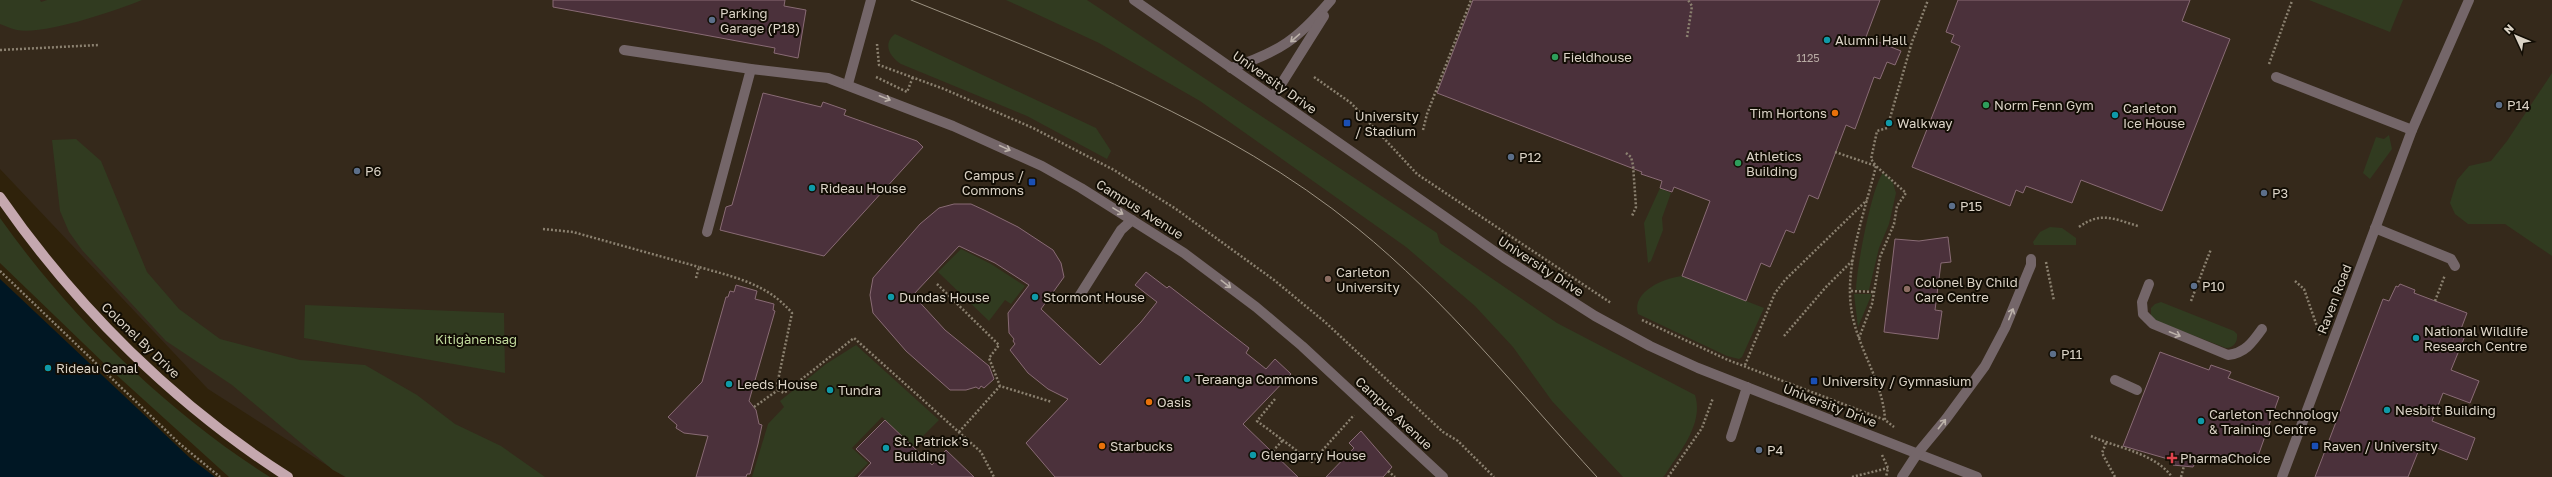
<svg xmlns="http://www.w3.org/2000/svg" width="2552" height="477" font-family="'Golos Text',sans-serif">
	<rect width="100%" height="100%" fill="#2f220b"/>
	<!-- education -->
	<polygon fill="#35291b" points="0,0 2552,0 2552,477 345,477 208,389 0,169"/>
	<!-- green -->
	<g fill="#313b20">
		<path d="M0,0H40L41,2L47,0H142C115,11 45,35 17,30C12,29 6,26 0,24Z"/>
		<path d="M1006,0H1087L1437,233L1440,243L1557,323L1695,395C1704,424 1680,451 1665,475L1663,477H1623L1552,401L1513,347L1475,306L1406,247L1200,101L1099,43Z"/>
		<polygon points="2309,0 2403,0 2390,32"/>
		<path d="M895,34L1096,128L1111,151L1107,159L1027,116L901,64C890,57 882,44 895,34Z"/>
		<polygon points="2552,73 2552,256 2505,224 2468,224 2455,214 2450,203 2457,180 2469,166 2491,161 2507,141"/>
		<polygon points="2389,135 2392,149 2370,179 2363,173 2376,137 2384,139"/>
		<polygon points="76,139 101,161 147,272 179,309 220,339 300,360 365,365 417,395 455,424 501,446 545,477 346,477 333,470 232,385 166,341 82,250 69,232 60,211 52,140"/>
		<path d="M1883,173L1892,180L1896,193L1889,224L1879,248L1869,290H1856C1856,271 1872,185 1883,173Z"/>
		<polygon points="1660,188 1671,193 1662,218 1663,230 1651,261 1648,263 1644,223"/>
		<path d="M0,218C70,317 168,413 270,477H229L111,370L0,263Z"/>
		<polygon points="2050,227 2062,228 2076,238 2076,245 2034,245 2033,242 2040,232"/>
		<polygon points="961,249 991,264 1025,286 1011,304 1005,300 989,321 938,272"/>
		<path d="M1682,276L1764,308L1742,357L1739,359L1727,356L1638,314C1631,291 1665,278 1682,276Z"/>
		<polygon points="1854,294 1871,294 1871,296 1858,327"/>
		<path d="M2161,302L2234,331L2237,334C2238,341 2234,348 2226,348L2156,321L2151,317V308L2155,304Z"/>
		<polygon points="305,305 504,313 505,373 304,338"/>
		<polygon points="856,345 939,420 913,446 882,417 852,448 868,463 854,477 752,477 768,424 784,407 780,401 826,364"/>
	</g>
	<!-- water -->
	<polygon fill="#001724" points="0,279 190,458 215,477 0,477"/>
	<!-- building -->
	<g fill="#4b313b" stroke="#896b75">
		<polygon points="553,0 785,0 784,6 806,10 798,58 774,53 775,48 553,7"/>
		<polygon points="1473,0 1880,0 1866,37 1901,51 1895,65 1887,62 1880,79 1874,77 1855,129 1846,125 1818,199 1809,195 1794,233 1786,230 1770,267 1761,263 1746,301 1682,276 1710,201 1674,187 1672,192 1660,188 1662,181 1641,174 1642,172 1437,93"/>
		<polygon points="1958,0 2190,0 2182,21 2230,39 2162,211 2081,180 2072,203 2026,186 2023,193 2016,190 2010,206 1912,167 1960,46 1951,42 1954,35 1946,32"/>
		<polygon points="763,93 821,107 823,102 846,110 844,115 917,141 923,147 824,256 720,230 726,207 732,205"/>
		<polygon points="954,204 971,204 984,210 1018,227 1053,250 1061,263 1064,277 1041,309 1100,365 1141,322 1157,302 1135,285 1146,272 1167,288 1169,286 1249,348 1246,353 1266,369 1275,359 1291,374 1243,424 1298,477 1055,477 1026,443 1068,399 1048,389 1028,373 1010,350 1015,344 1013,341 1014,339 1009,333 1008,313 1029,285 995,263 959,246 913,295 945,330 989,366 994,379 984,388 981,386 979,389 976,387 966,390 950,390 906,351 873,313 870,295 873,278 920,224 939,208"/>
		<polygon points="1948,237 1951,262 1941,263 1935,310 1942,311 1938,339 1884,332 1895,239 1919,241"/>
		<polygon points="2400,284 2415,290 2414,293 2467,313 2461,329 2467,331 2451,370 2479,381 2470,403 2443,393 2432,421 2475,438 2467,460 2422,442 2408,477 2315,477 2383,299 2389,301 2396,286 2398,287"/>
		<polygon points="736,285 757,291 755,299 774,304 773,310 775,311 749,401 756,410 759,424 762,425 758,444 750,474 747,474 746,477 696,477 708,436 684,433 676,428 677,425 668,417 702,382 726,297 728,297 730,291 734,292"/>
		<polygon points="2160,352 2209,370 2211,365 2231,372 2228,378 2279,397 2258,456 2231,461 2195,463 2193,467 2173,465 2175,461 2123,446"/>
		<polygon points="885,420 932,465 946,450 974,477 858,477 871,463 856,449"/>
		<polygon points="1361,431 1392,467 1383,477 1326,477 1354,448 1349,443"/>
	</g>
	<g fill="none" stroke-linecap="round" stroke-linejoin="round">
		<!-- path -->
		<g stroke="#8b8170" stroke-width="2.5" stroke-dasharray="2 2" stroke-linecap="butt">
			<polyline points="1687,37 1692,6 1688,0"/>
			<polyline points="877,44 879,65 944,89 1033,128 1114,170 1176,209 1274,280 1325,322 1443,432 1458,441 1494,477"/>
			<polyline points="0,50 99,45"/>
			<polyline points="2269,64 2292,1"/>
			<polyline points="876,77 907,92 913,77"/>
			<polyline points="1314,77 1351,103 1417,174 1611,303"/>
			<polyline points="1890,118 1912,42 1928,0"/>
			<path d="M1887,128L1877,131L1871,159L1876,166C1866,208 1845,263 1851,307C1856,347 1883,380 1885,420L1894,427"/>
			<polyline points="1423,130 1427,114 1471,0"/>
			<polyline points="1835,152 1876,166 1906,193 1897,206 1894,224 1880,257 1872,304 1859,338"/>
			<polyline points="1626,153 1631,157 1633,165 1636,207 1632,216"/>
			<path d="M2079,227C2101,211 2114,219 2138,226"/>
			<polyline points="543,229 573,232 699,267"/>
			<polyline points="2046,262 2054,301"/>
			<polyline points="0,271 180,444 220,477"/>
			<path d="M696,278L699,267C734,277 768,284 792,313L777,385L778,390"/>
			<polyline points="2295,281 2304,289 2320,335"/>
			<polyline points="937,284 999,345 989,358 1000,386 1052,402"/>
			<polyline points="1851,291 1874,292"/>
			<polyline points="2191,301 2211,249"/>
			<polyline points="2435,301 2445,275"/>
			<polyline points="1642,320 1728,360 1885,420"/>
			<polyline points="1784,336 1826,287 1853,260"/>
			<polyline points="1745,365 1775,293 1785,280 1867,200"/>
			<polyline points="778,390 784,393 854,338 981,452 994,477"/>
			<polyline points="1275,399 1257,421 1312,462 1354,415"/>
			<polyline points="754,407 778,390"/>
			<polyline points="959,432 1000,386"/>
			<path d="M2091,436C2117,448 2155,453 2172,477"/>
			<polyline points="2106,443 2102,453 2115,477"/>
			<polyline points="1270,454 1283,440"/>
			<polyline points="1882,455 1888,468 1886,477"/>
			<polyline points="1388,471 1395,477"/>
			<polyline points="1668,477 1702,428 1713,398"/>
			<polyline points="1852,477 1888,468"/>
			<polyline points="2181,477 2184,466"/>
		</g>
		<!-- minor -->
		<g stroke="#746669" stroke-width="10">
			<polyline points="1134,0 1504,258 1595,316 1650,346 1698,368 1977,477"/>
			<polyline points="624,50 751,69 828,78 953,126 1042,166 1081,188 1184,253 1256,307 1302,346 1443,477"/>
			<path d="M1231,68C1280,52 1298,39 1331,0"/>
			<polyline points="2276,77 2412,130"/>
			<polyline points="848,84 871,0"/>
			<polyline points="1273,97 1324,16"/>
			<polyline points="2375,228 2451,259 2455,266"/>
			<polyline points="707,232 751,69"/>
			<path d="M2149,284L2142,302L2143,314L2153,324L2228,355C2245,353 2252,343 2262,329"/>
			<polyline points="1080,295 1121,230 1132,220"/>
			<polyline points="2115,380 2137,390"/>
			<polyline points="1731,437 1747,387"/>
			<polyline points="1902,477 1917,454 1946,419 1985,366 2005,328 2031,265 2031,259"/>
			<polyline points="2282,477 2412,130 2469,0"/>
		</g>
		<!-- major -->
		<path stroke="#c5a8af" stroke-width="10" d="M0,197C76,307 175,405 288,477"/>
		<!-- tram -->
		<path stroke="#9c9282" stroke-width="1" d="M911,0C1067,63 1225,121 1357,228C1446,300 1520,393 1597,477"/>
	</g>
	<!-- one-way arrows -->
	<defs><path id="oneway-shaft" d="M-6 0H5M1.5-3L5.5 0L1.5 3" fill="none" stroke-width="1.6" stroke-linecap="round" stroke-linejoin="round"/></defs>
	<g stroke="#bcb2aa">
		<use href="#oneway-shaft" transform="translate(1295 38) rotate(139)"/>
		<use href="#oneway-shaft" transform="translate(885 98) rotate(22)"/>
		<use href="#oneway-shaft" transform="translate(1005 148) rotate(25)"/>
		<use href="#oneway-shaft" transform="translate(1118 211) rotate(32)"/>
		<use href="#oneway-shaft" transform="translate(1226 284) rotate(38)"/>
		<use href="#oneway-shaft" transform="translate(2011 314) rotate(-68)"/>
		<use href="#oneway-shaft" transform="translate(2175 334) rotate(22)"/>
		<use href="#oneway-shaft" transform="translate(1942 424) rotate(-52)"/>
	</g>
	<!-- markers -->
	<g fill="#5c6f8a" stroke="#120d04" stroke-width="1.5">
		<circle cx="712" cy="20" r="4"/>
		<circle cx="2499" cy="105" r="4"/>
		<circle cx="1511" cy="157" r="4"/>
		<circle cx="357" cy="171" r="4"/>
		<circle cx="2264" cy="193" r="4"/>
		<circle cx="1952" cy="206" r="4"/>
		<circle cx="2194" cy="286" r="4"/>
		<circle cx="2053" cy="354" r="4"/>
		<circle cx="1759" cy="450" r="4"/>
	</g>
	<g fill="#0f9aa8" stroke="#120d04" stroke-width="1.5">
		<circle cx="1827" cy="40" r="4"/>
		<circle cx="2115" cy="115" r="4"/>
		<circle cx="1889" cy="123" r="4"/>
		<circle cx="812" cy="188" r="4"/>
		<circle cx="891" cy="297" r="4"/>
		<circle cx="1035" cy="297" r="4"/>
		<circle cx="2416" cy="338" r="4"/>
		<circle cx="48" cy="368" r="4"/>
		<circle cx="1187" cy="379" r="4"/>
		<circle cx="729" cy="384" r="4"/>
		<circle cx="830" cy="390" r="4"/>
		<circle cx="2387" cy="410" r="4"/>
		<circle cx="2201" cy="421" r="4"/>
		<circle cx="886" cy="448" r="4"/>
		<circle cx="1253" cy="455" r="4"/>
	</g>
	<g fill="#2e9e5b" stroke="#120d04" stroke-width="1.5">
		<circle cx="1555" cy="57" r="4"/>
		<circle cx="1986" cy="105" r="4"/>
		<circle cx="1738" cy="163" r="4"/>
	</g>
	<g fill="#e8710a" stroke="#120d04" stroke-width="1.5">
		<circle cx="1835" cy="113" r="4"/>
		<circle cx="1149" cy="402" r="4"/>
		<circle cx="1102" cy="446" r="4"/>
	</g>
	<g fill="#1a4fb4" stroke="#120d04" stroke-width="1.5">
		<rect x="1343" y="119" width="8" height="8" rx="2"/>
		<rect x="1028" y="178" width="8" height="8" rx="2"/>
		<rect x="1810" y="377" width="8" height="8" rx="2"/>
		<rect x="2311" y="442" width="8" height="8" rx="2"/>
	</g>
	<g fill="#8d6e63" stroke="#120d04" stroke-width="1.5">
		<circle cx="1328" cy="279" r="4"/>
		<circle cx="1907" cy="289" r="4"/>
	</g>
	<path fill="#e0444e" stroke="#120d04" stroke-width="1.5" d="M2170 452h4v4h4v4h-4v4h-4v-4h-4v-4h4z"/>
	<g text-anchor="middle" stroke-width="4" stroke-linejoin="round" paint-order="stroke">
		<!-- number labels -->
		<g font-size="11" fill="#b7aaa3">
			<text x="1808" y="62">1125</text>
		</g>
		<!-- poi labels -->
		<g font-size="13" fill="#dbd3c6" stroke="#120d04" text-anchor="start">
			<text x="720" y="18">Parking<tspan x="720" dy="15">Garage (P18)</tspan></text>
			<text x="1835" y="45">Alumni Hall</text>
			<text x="1563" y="62">Fieldhouse</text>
			<text x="1994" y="110">Norm Fenn Gym</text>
			<text x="2507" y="110">P14</text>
			<text x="2123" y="113">Carleton<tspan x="2123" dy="15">Ice House</tspan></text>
			<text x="1827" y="118" text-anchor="end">Tim Hortons</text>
			<text x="1355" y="121">University<tspan x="1355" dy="15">/ Stadium</tspan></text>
			<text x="1897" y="128">Walkway</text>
			<text x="1746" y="161">Athletics<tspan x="1746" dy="15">Building</tspan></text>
			<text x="1519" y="162">P12</text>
			<text x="365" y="176">P6</text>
			<text x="1024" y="180" text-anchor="end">Campus /<tspan x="1024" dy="15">Commons</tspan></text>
			<text x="820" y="193">Rideau House</text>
			<text x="2272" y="198">P3</text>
			<text x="1960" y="211">P15</text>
			<text x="1336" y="277">Carleton<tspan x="1336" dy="15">University</tspan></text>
			<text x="1915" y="287">Colonel By Child<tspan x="1915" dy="15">Care Centre</tspan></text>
			<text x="2202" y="291">P10</text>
			<text x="899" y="302">Dundas House</text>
			<text x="1043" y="302">Stormont House</text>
			<text x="2424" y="336">National Wildlife<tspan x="2424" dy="15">Research Centre</tspan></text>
			<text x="2061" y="359">P11</text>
			<text x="56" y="373">Rideau Canal</text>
			<text x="1195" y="384">Teraanga Commons</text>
			<text x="1822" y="386">University / Gymnasium</text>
			<text x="737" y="389">Leeds House</text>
			<text x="838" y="395">Tundra</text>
			<text x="1157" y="407">Oasis</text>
			<text x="2395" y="415">Nesbitt Building</text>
			<text x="2209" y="419">Carleton Technology<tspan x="2209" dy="15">&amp; Training Centre</tspan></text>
			<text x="894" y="446">St. Patrick's<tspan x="894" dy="15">Building</tspan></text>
			<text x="1110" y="451">Starbucks</text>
			<text x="2323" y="451">Raven / University</text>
			<text x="1767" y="455">P4</text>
			<text x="1261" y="460">Glengarry House</text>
			<text x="2180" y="463">PharmaChoice</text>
		</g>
		<!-- street labels -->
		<g font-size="13" fill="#dbd3c6" stroke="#120d04">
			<text transform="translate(1275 82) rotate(35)" y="5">University Drive</text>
			<text transform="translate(1140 209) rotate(32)" y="5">Campus Avenue</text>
			<text transform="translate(1541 266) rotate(33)" y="5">University Drive</text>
			<text transform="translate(2334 299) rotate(-69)" y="5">Raven Road</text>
			<text transform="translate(141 340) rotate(44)" y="5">Colonel By Drive</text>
			<text transform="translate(1830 405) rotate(21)" y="5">University Drive</text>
			<text transform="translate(1394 413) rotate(43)" y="5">Campus Avenue</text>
		</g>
		<!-- park labels -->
		<g font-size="13" fill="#c0d89c" stroke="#120d04">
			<text x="476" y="344">Kitigànensag</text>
		</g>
	</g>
	<!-- north arrow -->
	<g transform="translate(2516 36) rotate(314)" stroke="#120d04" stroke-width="3" paint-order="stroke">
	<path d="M0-3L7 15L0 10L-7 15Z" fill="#dbd3c6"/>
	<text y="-6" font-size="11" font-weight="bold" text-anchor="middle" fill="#dbd3c6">N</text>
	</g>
</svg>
